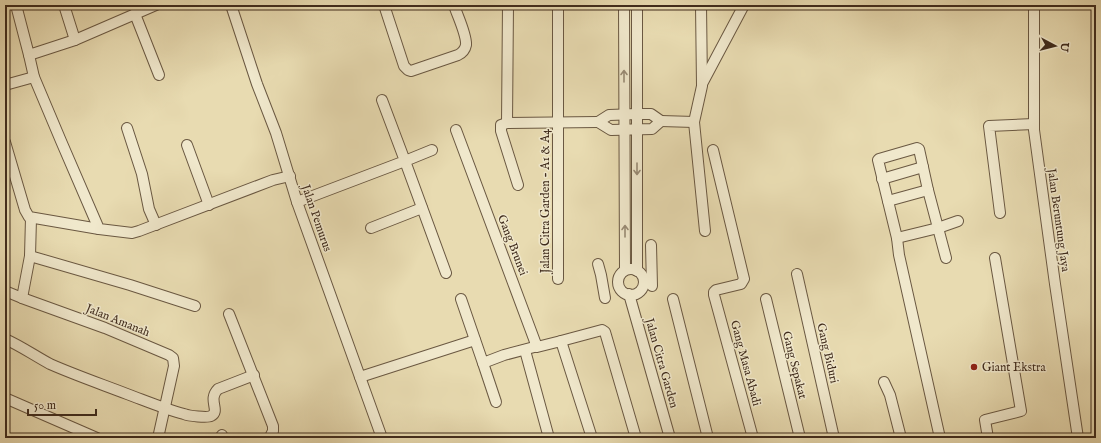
<svg xmlns="http://www.w3.org/2000/svg" width="1101" height="443" font-family="'IM FELL English',serif">
	<rect width="100%" height="100%" fill="#e8dbb1"/>
	<filter id="stains"><feTurbulence type="fractalNoise" baseFrequency=".005" numOctaves="4"/><feColorMatrix values="0 0 0 0 .2 0 0 0 0 .09 0 0 0 0 .02 0 0 0 .5 -.17"/></filter>
	<radialGradient id="worn" r=".72"><stop offset=".6" stop-color="#630" stop-opacity="0"/><stop offset="1" stop-color="#630" stop-opacity=".3"/></radialGradient>
	<g fill="none" stroke-linecap="round" stroke-linejoin="round">
		<defs>
			<g id="minor">
				<polyline points="16,5 29,55 75,40 156,5"/>
				<polyline points="64,5 75,40"/>
				<polyline points="231,5 257,84 276,133 297,202 382,438"/>
				<path d="M384,5L404,66L408,70L411,71L458,55C462,53 465,50 466,45C467,35 457,15 454,5"/>
				<polyline points="558,5 558,279"/>
				<polyline points="624,5 625,270"/>
				<polyline points="637,5 637,271"/>
				<polyline points="701,5 702,86 694,122 705,231"/>
				<polyline points="1034,5 1034,130 1055,284 1078,438"/>
				<polyline points="135,14 159,75"/>
				<polyline points="29,55 34,77 61,141 99,229 132,233 139,231 273,180 290,176"/>
				<polyline points="702,84 744,5"/>
				<polyline points="5,85 34,77"/>
				<polygon points="637,114 651,114 661,121 652,129 611,130 598,122 609,115"/>
				<polyline points="661,121 694,122"/>
				<polyline points="507,123 508,5"/>
				<polyline points="127,128 142,174 149,209 156,225"/>
				<polyline points="456,130 537,347 561,341 592,438"/>
				<polyline points="5,142 25,210 29,217 99,229"/>
				<polyline points="187,145 209,205"/>
				<polyline points="432,150 405,161 446,273"/>
				<polyline points="713,150 744,279 741,284 716,290 714,292 714,295 753,438"/>
				<polyline points="882,179 923,167"/>
				<polyline points="518,185 501,131 501,125 507,123 598,122"/>
				<polyline points="888,201 928,190"/>
				<polyline points="297,202 405,161 382,100"/>
				<polyline points="1000,213 989,126 1034,124"/>
				<polyline points="371,228 422,208"/>
				<polyline points="897,238 878,160 879,159 917,148 919,149 928,190 946,258"/>
				<polyline points="651,245 652,286"/>
				<polyline points="30,256 130,285 195,306"/>
				<polyline points="598,264 601,275 605,298"/>
				<circle cx="631" cy="282" r="13"/>
				<polyline points="797,274 834,438"/>
				<polyline points="5,291 22,298 105,328 169,355 173,358 174,366 158,438"/>
				<polyline points="629,294 670,438"/>
				<polyline points="22,298 30,256 31,218"/>
				<polyline points="461,299 483,363 504,355 538,346"/>
				<polyline points="673,299 708,438"/>
				<polyline points="766,299 800,438"/>
				<polyline points="229,314 273,426 273,431 271,435 272,438"/>
				<path d="M5,339C21,346 35,356 50,364C75,375 101,384 127,394C146,401 165,409 184,414C189,416 207,418 211,416C221,411 207,400 218,389L254,375"/>
				<polyline points="561,341 602,330 605,332 636,438"/>
				<polyline points="526,354 549,438"/>
				<polyline points="483,363 496,402"/>
				<polyline points="360,377 475,340"/>
				<polyline points="884,382 890,395 901,438"/>
				<polyline points="5,398 97,438"/>
				<polyline points="222,435 223,438"/>
				<polyline points="940,438 899,255 897,238 938,228 958,221"/>
				<polyline points="988,438 985,420 1021,411 995,258"/>
			</g>
		</defs>
		<!-- minor casing -->
		<use href="#minor" stroke="#6a5842" stroke-width="12"/>
		<!-- minor -->
		<use href="#minor" stroke="#f0e8cc" stroke-width="10"/>
	</g>
	<!-- one-way arrows -->
	<defs><path id="oneway-shaft" d="M-6 0H5M1.5-3L5.5 0L1.5 3" fill="none" stroke-width="1.6" stroke-linecap="round" stroke-linejoin="round"/></defs>
	<g stroke="#988a74">
		<use href="#oneway-shaft" transform="translate(624 76) rotate(-90)"/>
		<use href="#oneway-shaft" transform="translate(637 169) rotate(90)"/>
		<use href="#oneway-shaft" transform="translate(625 231) rotate(-90)"/>
	</g>
	<!-- markers -->
	<circle fill="#8f2418" stroke="#f0e8cc" stroke-width="1.5" cx="974" cy="367" r="4"/>
	<g text-anchor="middle" stroke-width="3" stroke-linejoin="round" paint-order="stroke">
		<!-- street labels -->
		<g font-size="12" fill="#402c1d" stroke="#f0e8cc">
			<text transform="translate(545 201) rotate(-90)" y="4">Jalan Citra Garden - A1 &amp; A4</text>
			<text transform="translate(317 218) rotate(71)" y="4">Jalan Pemurus</text>
			<text transform="translate(1059 220) rotate(82)" y="4">Jalan Beruntung Jaya</text>
			<text transform="translate(513 245) rotate(69)" y="4">Gang Brunei</text>
			<text transform="translate(118 320) rotate(22)" y="4">Jalan Amanah</text>
			<text transform="translate(828 353) rotate(77)" y="4">Gang Biduri</text>
			<text transform="translate(662 363) rotate(74)" y="4">Jalan Citra Garden</text>
			<text transform="translate(746 363) rotate(75)" y="4">Gang Masa Abadi</text>
			<text transform="translate(795 365) rotate(76)" y="4">Gang Sepakat</text>
		</g>
		<!-- poi labels -->
		<g font-size="12" fill="#402c1d" stroke="#f0e8cc" text-anchor="start">
			<text x="982" y="371">Giant Ekstra</text>
		</g>
	</g>
	<!-- margin -->
	<rect width="1101" height="443" fill="none" stroke="#e8dbb1" stroke-width="20"/>
	<rect x="6" y="6" width="1089" height="431" fill="none" stroke="#402c1d" stroke-width="2"/>
	<rect x="10" y="10" width="1081" height="423" fill="none" stroke="#402c1d"/>
	<!-- north arrow -->
	<g transform="translate(1055 46) rotate(97)" stroke="#f0e8cc" stroke-width="3" paint-order="stroke">
	<path d="M0-3L7 15L0 10L-7 15Z" fill="#402c1d"/>
	<text y="-6" font-size="11" font-weight="bold" text-anchor="middle" fill="#402c1d">U</text>
	</g>
	<!-- scale -->
	<path d="M28 409v6h68v-6" fill="none" stroke="#402c1d" stroke-width="2"/>
	<text x="34" y="409" font-size="12" fill="#402c1d" stroke="#f0e8cc" stroke-width="3" paint-order="stroke">50 m</text>
	<rect width="100%" height="100%" filter="url(#stains)"/>
	<rect width="100%" height="100%" fill="url(#worn)"/>
</svg>
